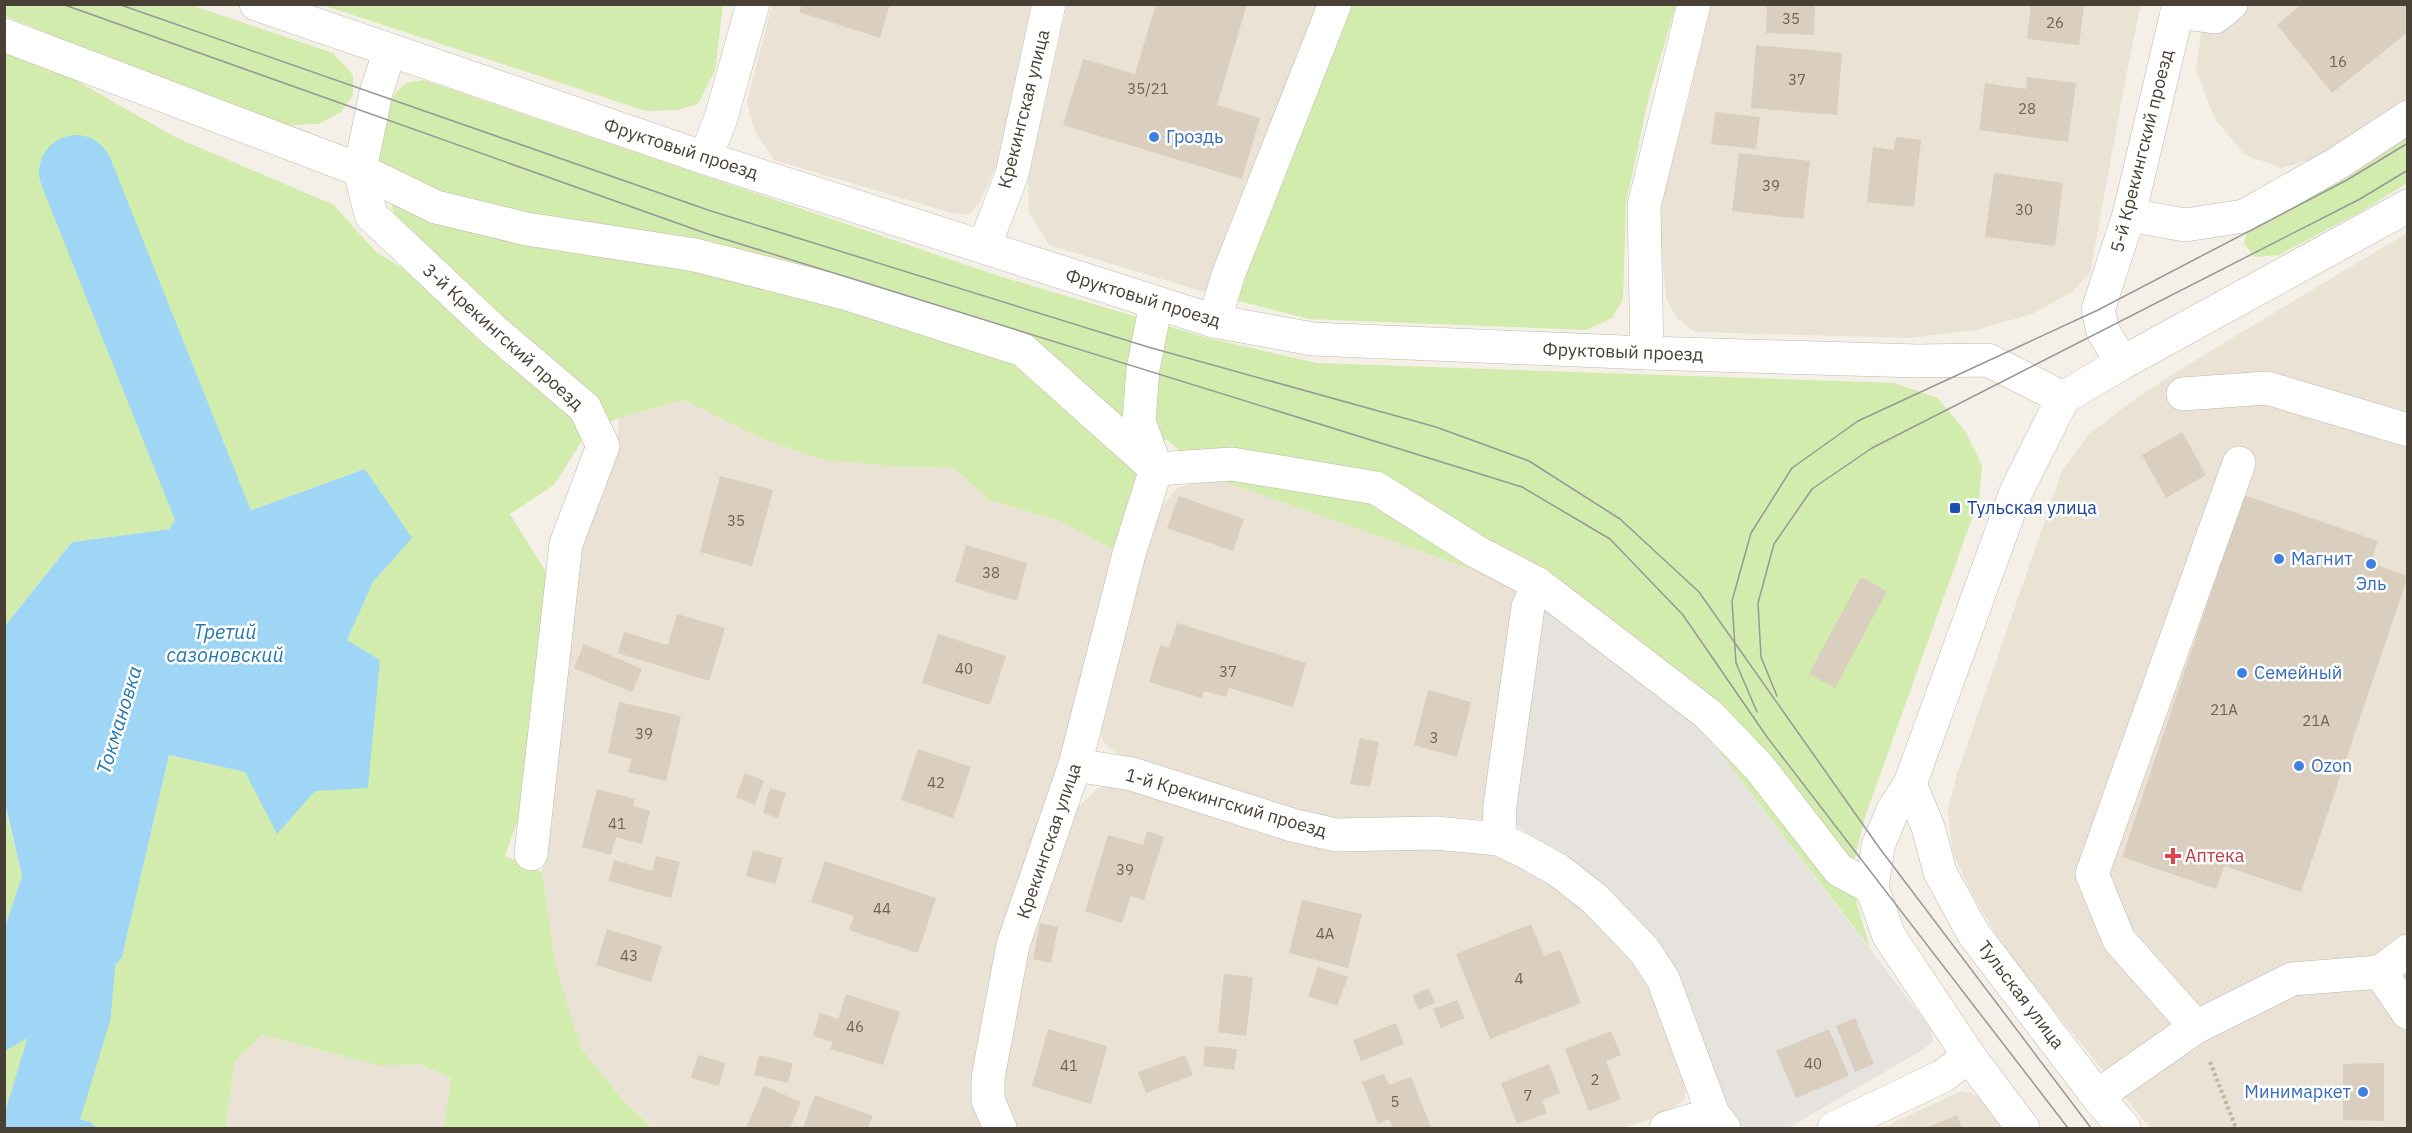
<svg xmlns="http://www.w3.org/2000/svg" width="2412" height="1133" font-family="'IBM Plex Sans',sans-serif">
	<rect width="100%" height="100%" fill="#f5f0e7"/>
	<!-- residential -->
	<g fill="#e9e2d5">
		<polygon points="772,5 1031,5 997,164 979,203 968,215 952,213 774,160 754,130 747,101"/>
		<polygon points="1067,5 1318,5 1208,293 1049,245 1029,213 1028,179"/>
		<polygon points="1711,5 2141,5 2127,71 2090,273 2072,292 2032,314 1976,330 1909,338 1695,332 1677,318 1666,298 1658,213 1686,110"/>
		<polygon points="2205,5 2407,5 2407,102 2333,153 2282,168 2245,155 2215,119 2196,70"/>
		<polygon points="2407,233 2407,1128 2150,1128 2005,950 1971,892 1952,850 1948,810 1957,774 2062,471 2089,434 2135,399 2181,369"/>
		<polygon points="683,400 758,437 823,460 892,466 954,468 989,500 1060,521 1120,553 1063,757 990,1128 652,1128 621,1098 581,1048 555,963 542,872 579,549 616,454 619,418"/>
		<polygon points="1214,478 1519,586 1512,821 1436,816 1334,820 1119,755 1104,743 1096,717 1159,510 1177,488"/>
		<polygon points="1118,783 1440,849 1498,856 1551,880 1633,957 1651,987 1687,1082 1684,1100 1664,1115 1623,1128 1018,1128 1007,1105 1003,1078 1024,946 1074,811 1098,788"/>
		<polygon points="262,1035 382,1066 419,1064 451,1078 444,1128 225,1128 235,1061"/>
		<polygon points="1961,1091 1971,1093 1983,1100 2003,1128 1882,1128"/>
	</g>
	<!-- green -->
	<g fill="#d2ecad">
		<polygon points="4,5 191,5 333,53 353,75 353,95 341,112 319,124 283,125 257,119 5,16"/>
		<polygon points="322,5 723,4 723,5 715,71 698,104 678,110 646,111"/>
		<polygon points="1318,5 1676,5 1649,96 1626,204 1623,299 1612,318 1586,330 1309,319 1208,293"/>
		<polygon points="6,53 70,77 177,138 334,205 376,252 450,298 419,247 394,214 378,157 377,130 397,91 406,83 423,80 999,276 1208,338 1317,363 1894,383 1938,398 1965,431 1982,465 1979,499 1865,817 1852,870 1857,904 1870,948 1704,732 1519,586 1214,478 1167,440 1133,442 1139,470 1120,553 1060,521 989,500 954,468 892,466 823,460 758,437 683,400 619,418 588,431 554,485 510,514 549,577 531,784 505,856 542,872 555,963 581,1048 621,1098 652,1128 444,1128 451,1078 419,1064 382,1066 262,1035 235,1061 225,1128 95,1128 91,1122 44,1111 25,1128 5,1128 5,1051 74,1012 122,956 169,755 245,772 347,640 373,582 411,538 365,469 216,523 72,542 5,626"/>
		<polygon points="2407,132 2407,183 2362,211 2279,255 2254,257 2244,243 2248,226"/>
		<polygon points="4,803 22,876 5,927 4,927"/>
	</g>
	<!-- parking -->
	<polygon fill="#e6e3df" points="1541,600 1704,732 1931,1029 1933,1041 1924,1049 1788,1128 1740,1128 1724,1106 1671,968 1563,864 1512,821"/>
	<!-- water -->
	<g fill="#9fd6f6">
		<polygon points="365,469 412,538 373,582 347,640 380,660 368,788 315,791 277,834 245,772 169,755 122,957 74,1012 5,1051 5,927 22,876 5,803 5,626 72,542 216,523"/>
		<polygon points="44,1111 91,1122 95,1128 25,1128"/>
	</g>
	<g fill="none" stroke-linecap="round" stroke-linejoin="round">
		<!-- river -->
		<g stroke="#9fd6f6" stroke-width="74">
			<polyline points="76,172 216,523 165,610"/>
			<polyline points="39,1128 74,1012 83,911"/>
		</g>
	</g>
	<!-- building -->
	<g fill="#dacebe">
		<polygon points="802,4 890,4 880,38 799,12"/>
		<polygon points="1156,4 1247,4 1217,105 1260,118 1242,179 1063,125 1083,59 1135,74"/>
		<polygon points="1767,4 1815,4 1814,35 1766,33"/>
		<polygon points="2031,4 2084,6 2079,45 2027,39"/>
		<polygon points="2302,4 2408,4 2408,32 2332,93 2277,25"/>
		<polygon points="1756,45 1842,53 1837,115 1751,108"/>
		<polygon points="2027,77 2076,83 2068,142 1979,130 1985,83 2026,89"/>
		<polygon points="1715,112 1760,117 1756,149 1711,144"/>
		<polygon points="1896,137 1921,140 1914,207 1867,202 1873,147 1894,150"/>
		<polygon points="1739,153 1810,161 1803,219 1732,211"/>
		<polygon points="1994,173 2063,183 2055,246 1985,237"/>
		<polygon points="2182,432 2206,475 2166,498 2142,455"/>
		<polygon points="720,476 773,490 752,566 700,552"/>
		<polygon points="2244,495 2378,541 2371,563 2408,576 2301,892 2224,866 2216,889 2122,857"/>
		<polygon points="1179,496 1244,519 1233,551 1167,528"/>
		<polygon points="966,545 1027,563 1017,601 955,582"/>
		<polygon points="1861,577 1887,591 1835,688 1809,674"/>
		<polygon points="677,614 725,628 709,681 618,653 624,632 668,645"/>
		<polygon points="1177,623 1306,663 1293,707 1229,688 1226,697 1204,691 1202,698 1149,682 1160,645 1169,648"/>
		<polygon points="938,634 1006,656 990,705 922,683"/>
		<polygon points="584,644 642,669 632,692 574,668"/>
		<polygon points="1428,690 1471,702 1457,757 1414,745"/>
		<polygon points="619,702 681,716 666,781 628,772 632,759 608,753"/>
		<polygon points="1360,738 1379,742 1370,787 1350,784"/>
		<polygon points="918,749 971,767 953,818 901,800"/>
		<polygon points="745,773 764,781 755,805 736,797"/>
		<polygon points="770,788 786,793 778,818 763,813"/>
		<polygon points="597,789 635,799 633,806 650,811 642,844 616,837 611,855 582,847"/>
		<polygon points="1147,831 1164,837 1144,900 1131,896 1122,923 1085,911 1108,835 1143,845"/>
		<polygon points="753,850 783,858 775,884 746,876"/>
		<polygon points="656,856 680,862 671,898 609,881 614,860 652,871"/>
		<polygon points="825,861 936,898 918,953 849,930 854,916 811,902"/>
		<polygon points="1302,900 1362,914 1348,968 1289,953"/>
		<polygon points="1040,923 1058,927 1051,963 1033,959"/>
		<polygon points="1531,924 1544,956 1560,950 1581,1003 1490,1039 1456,954"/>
		<polygon points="607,929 662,946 651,982 596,965"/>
		<polygon points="1318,967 1348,977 1337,1006 1308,996"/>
		<polygon points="1224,974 1253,977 1246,1036 1218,1032"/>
		<polygon points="1429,988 1435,1003 1418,1010 1413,995"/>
		<polygon points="846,994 900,1012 883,1065 830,1049 833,1042 813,1036 820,1013 838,1019"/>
		<polygon points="1457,1000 1465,1018 1441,1028 1433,1009"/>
		<polygon points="1855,1018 1874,1064 1855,1072 1836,1026"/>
		<polygon points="1396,1023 1404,1044 1361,1061 1353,1040"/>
		<polygon points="1048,1029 1107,1046 1091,1104 1032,1086"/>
		<polygon points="1829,1029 1849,1076 1796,1098 1776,1051"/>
		<polygon points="1611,1031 1621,1055 1606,1061 1621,1099 1589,1111 1565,1049"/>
		<polygon points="1205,1046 1237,1049 1234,1070 1203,1066"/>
		<polygon points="698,1055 725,1063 719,1086 691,1078"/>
		<polygon points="759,1055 793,1063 788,1083 754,1075"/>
		<polygon points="1185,1055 1193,1075 1146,1093 1138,1072"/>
		<polygon points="2384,1063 2384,1121 2343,1120 2343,1064"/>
		<polygon points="1549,1064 1560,1093 1542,1100 1547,1113 1517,1124 1501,1083"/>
		<polygon points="1384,1074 1389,1085 1411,1077 1431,1127 1393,1128 1389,1119 1378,1124 1362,1082"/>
		<polygon points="764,1086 801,1102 790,1128 746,1128"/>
		<polygon points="815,1095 873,1116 868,1128 803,1128"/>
		<polygon points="1957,1115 1962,1128 1926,1128"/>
	</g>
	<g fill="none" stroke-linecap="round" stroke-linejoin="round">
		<defs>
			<g id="minor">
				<polyline points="256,4 705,158 1214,321 1313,339 1647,353 1917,361 1988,360 2063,398"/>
				<polyline points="2177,12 2215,17 2231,4"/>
				<polyline points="4,35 360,170 436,207 527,229 695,255 848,294 1023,350 1156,469 1232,464 1376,488 1477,552 1538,584 1708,714 1759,767 1839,870 1872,888"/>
				<polyline points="390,50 376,93 360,170 371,215 492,329 585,408 603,446 566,544 531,854"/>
				<polyline points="705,158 721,118 753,4"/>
				<polyline points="2129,215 2185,225 2244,216 2338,163 2408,117"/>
				<polyline points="984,247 1012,174 1049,4"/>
				<polyline points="1214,321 1229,273 1335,4"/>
				<polyline points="1647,353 1644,206 1694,4"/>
				<polyline points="2122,363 2103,331 2098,310 2129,215 2179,4"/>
				<polyline points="2183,394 2267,388 2408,430"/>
				<polyline points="1075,765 1132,774 1292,825 1336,835 1435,833 1499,839 1522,850 1558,870 1595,899 1644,950 1663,979 1713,1114 1724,1128"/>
				<polyline points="1910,784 1928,827 1940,872 1973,933 2097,1096 2124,1128"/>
				<polyline points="1499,839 1500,805 1528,607 1538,584"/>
				<polyline points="2380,972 2408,951"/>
				<polyline points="2196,1027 2119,940 2092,874 2239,463"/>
				<polyline points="2097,1096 2196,1027 2292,979 2380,972 2408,1013"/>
				<polyline points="1000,1128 988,1100 988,1078 1013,945 1075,765 1129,554 1156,469 1139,421 1143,369 1156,304"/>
				<polyline points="1666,1128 1713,1114"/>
				<polyline points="1834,1128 1943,1076 1969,1056"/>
				<polyline points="2023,1128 1969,1056 1889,936 1872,888 1878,846 1893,810 1910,784 2016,492 2063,398 2122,363 2408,206"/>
			</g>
		</defs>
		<!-- minor casing -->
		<use href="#minor" stroke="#c1b8a9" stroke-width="34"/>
		<!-- path -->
		<polyline stroke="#c4b399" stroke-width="4" stroke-dasharray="3 3" stroke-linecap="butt" points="2210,1062 2236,1128"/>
		<!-- minor -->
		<use href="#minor" stroke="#fff" stroke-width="33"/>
		<!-- tram -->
		<g stroke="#979797" stroke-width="1.5">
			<polyline points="62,4 705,233 1522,487 1610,539 1683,615 1767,737 2068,1128"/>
			<polyline points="118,4 711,211 1148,347 1436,427 1529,461 1620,519 1699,592 1878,846 2091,1128"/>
			<polyline points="1777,696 1761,657 1758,603 1774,544 1812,489 1872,448 2360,199 2408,170"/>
			<polyline points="1757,712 1736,663 1732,601 1751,533 1792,468 1858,421 2098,310 2347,180 2408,143"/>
		</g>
	</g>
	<!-- markers -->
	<g fill="#3f7fe0" stroke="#fff" stroke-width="2">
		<circle cx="1154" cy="137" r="6"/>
		<circle cx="2279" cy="559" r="6"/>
		<circle cx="2371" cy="564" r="6"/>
		<circle cx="2242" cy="673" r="6"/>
		<circle cx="2299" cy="766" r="6"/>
		<circle cx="2363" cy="1092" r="6"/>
	</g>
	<rect fill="#1a4fb4" stroke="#fff" stroke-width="2" x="1949" y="502" width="12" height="12" rx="3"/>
	<path fill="#e0444e" stroke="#fff" stroke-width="2" d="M2170 847h6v6h6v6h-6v6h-6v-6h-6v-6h6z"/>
	<g text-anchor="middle" stroke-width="5" stroke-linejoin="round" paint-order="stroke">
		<!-- number labels -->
		<g font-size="15" fill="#6d6457">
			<text x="1791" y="24">35</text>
			<text x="2055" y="28">26</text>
			<text x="2338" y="67">16</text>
			<text x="1797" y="85">37</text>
			<text x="1148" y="94">35/21</text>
			<text x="2027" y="114">28</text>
			<text x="1771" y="191">39</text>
			<text x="2024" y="215">30</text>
			<text x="736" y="526">35</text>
			<text x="991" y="578">38</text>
			<text x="964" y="674">40</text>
			<text x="1228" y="677">37</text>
			<text x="2224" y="715">21А</text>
			<text x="2316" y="726">21А</text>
			<text x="644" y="739">39</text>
			<text x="1434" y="743">3</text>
			<text x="936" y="788">42</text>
			<text x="617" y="829">41</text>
			<text x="1125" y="875">39</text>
			<text x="882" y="914">44</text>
			<text x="1325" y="939">4А</text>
			<text x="629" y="961">43</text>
			<text x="1519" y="984">4</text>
			<text x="855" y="1032">46</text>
			<text x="1813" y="1069">40</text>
			<text x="1069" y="1071">41</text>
			<text x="1595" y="1085">2</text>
			<text x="1528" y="1101">7</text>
			<text x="1395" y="1107">5</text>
		</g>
		<!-- street labels -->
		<g font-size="18" fill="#494035" stroke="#fff">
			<text transform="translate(1024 109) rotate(-76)" y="6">Крекингская улица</text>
			<text transform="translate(681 149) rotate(18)" y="6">Фруктовый проезд</text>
			<text transform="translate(2142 151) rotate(-76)" y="6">5-й Крекингский проезд</text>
			<text transform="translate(1143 298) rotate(17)" y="6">Фруктовый проезд</text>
			<text transform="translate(503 337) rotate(42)" y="6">3-й Крекингский проезд</text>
			<text transform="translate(1623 352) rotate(2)" y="6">Фруктовый проезд</text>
			<text transform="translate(1226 803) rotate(16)" y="6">1-й Крекингский проезд</text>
			<text transform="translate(1049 841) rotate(-71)" y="6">Крекингская улица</text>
			<text transform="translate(2021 995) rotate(53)" y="6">Тульская улица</text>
		</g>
		<!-- shop labels -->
		<g font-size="18" fill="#366cbe" stroke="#fff" text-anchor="start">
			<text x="1166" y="143">Гроздь</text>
			<text x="2291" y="565">Магнит</text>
			<text x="2371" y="590" text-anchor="middle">Эль</text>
			<text x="2254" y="679">Семейный</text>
			<text x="2311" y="772">Ozon</text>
			<text x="2351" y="1098" text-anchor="end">Минимаркет</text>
		</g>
		<!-- transit labels -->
		<g font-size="18" fill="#164399" stroke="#fff" text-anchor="start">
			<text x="1967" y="514">Тульская улица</text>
		</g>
		<!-- health labels -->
		<g font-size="18" fill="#be3a42" stroke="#fff" text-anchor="start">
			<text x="2185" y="862">Аптека</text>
		</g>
		<!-- water labels -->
		<g font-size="20" font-style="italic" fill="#2378ad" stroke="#fff">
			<text x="225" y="639">Третий<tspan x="225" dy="23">сазоновский</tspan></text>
			<text transform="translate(119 720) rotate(-73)" y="7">Токмановка</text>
		</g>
	</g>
	<!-- border -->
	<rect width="2412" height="1133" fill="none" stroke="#494035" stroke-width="12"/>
</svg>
